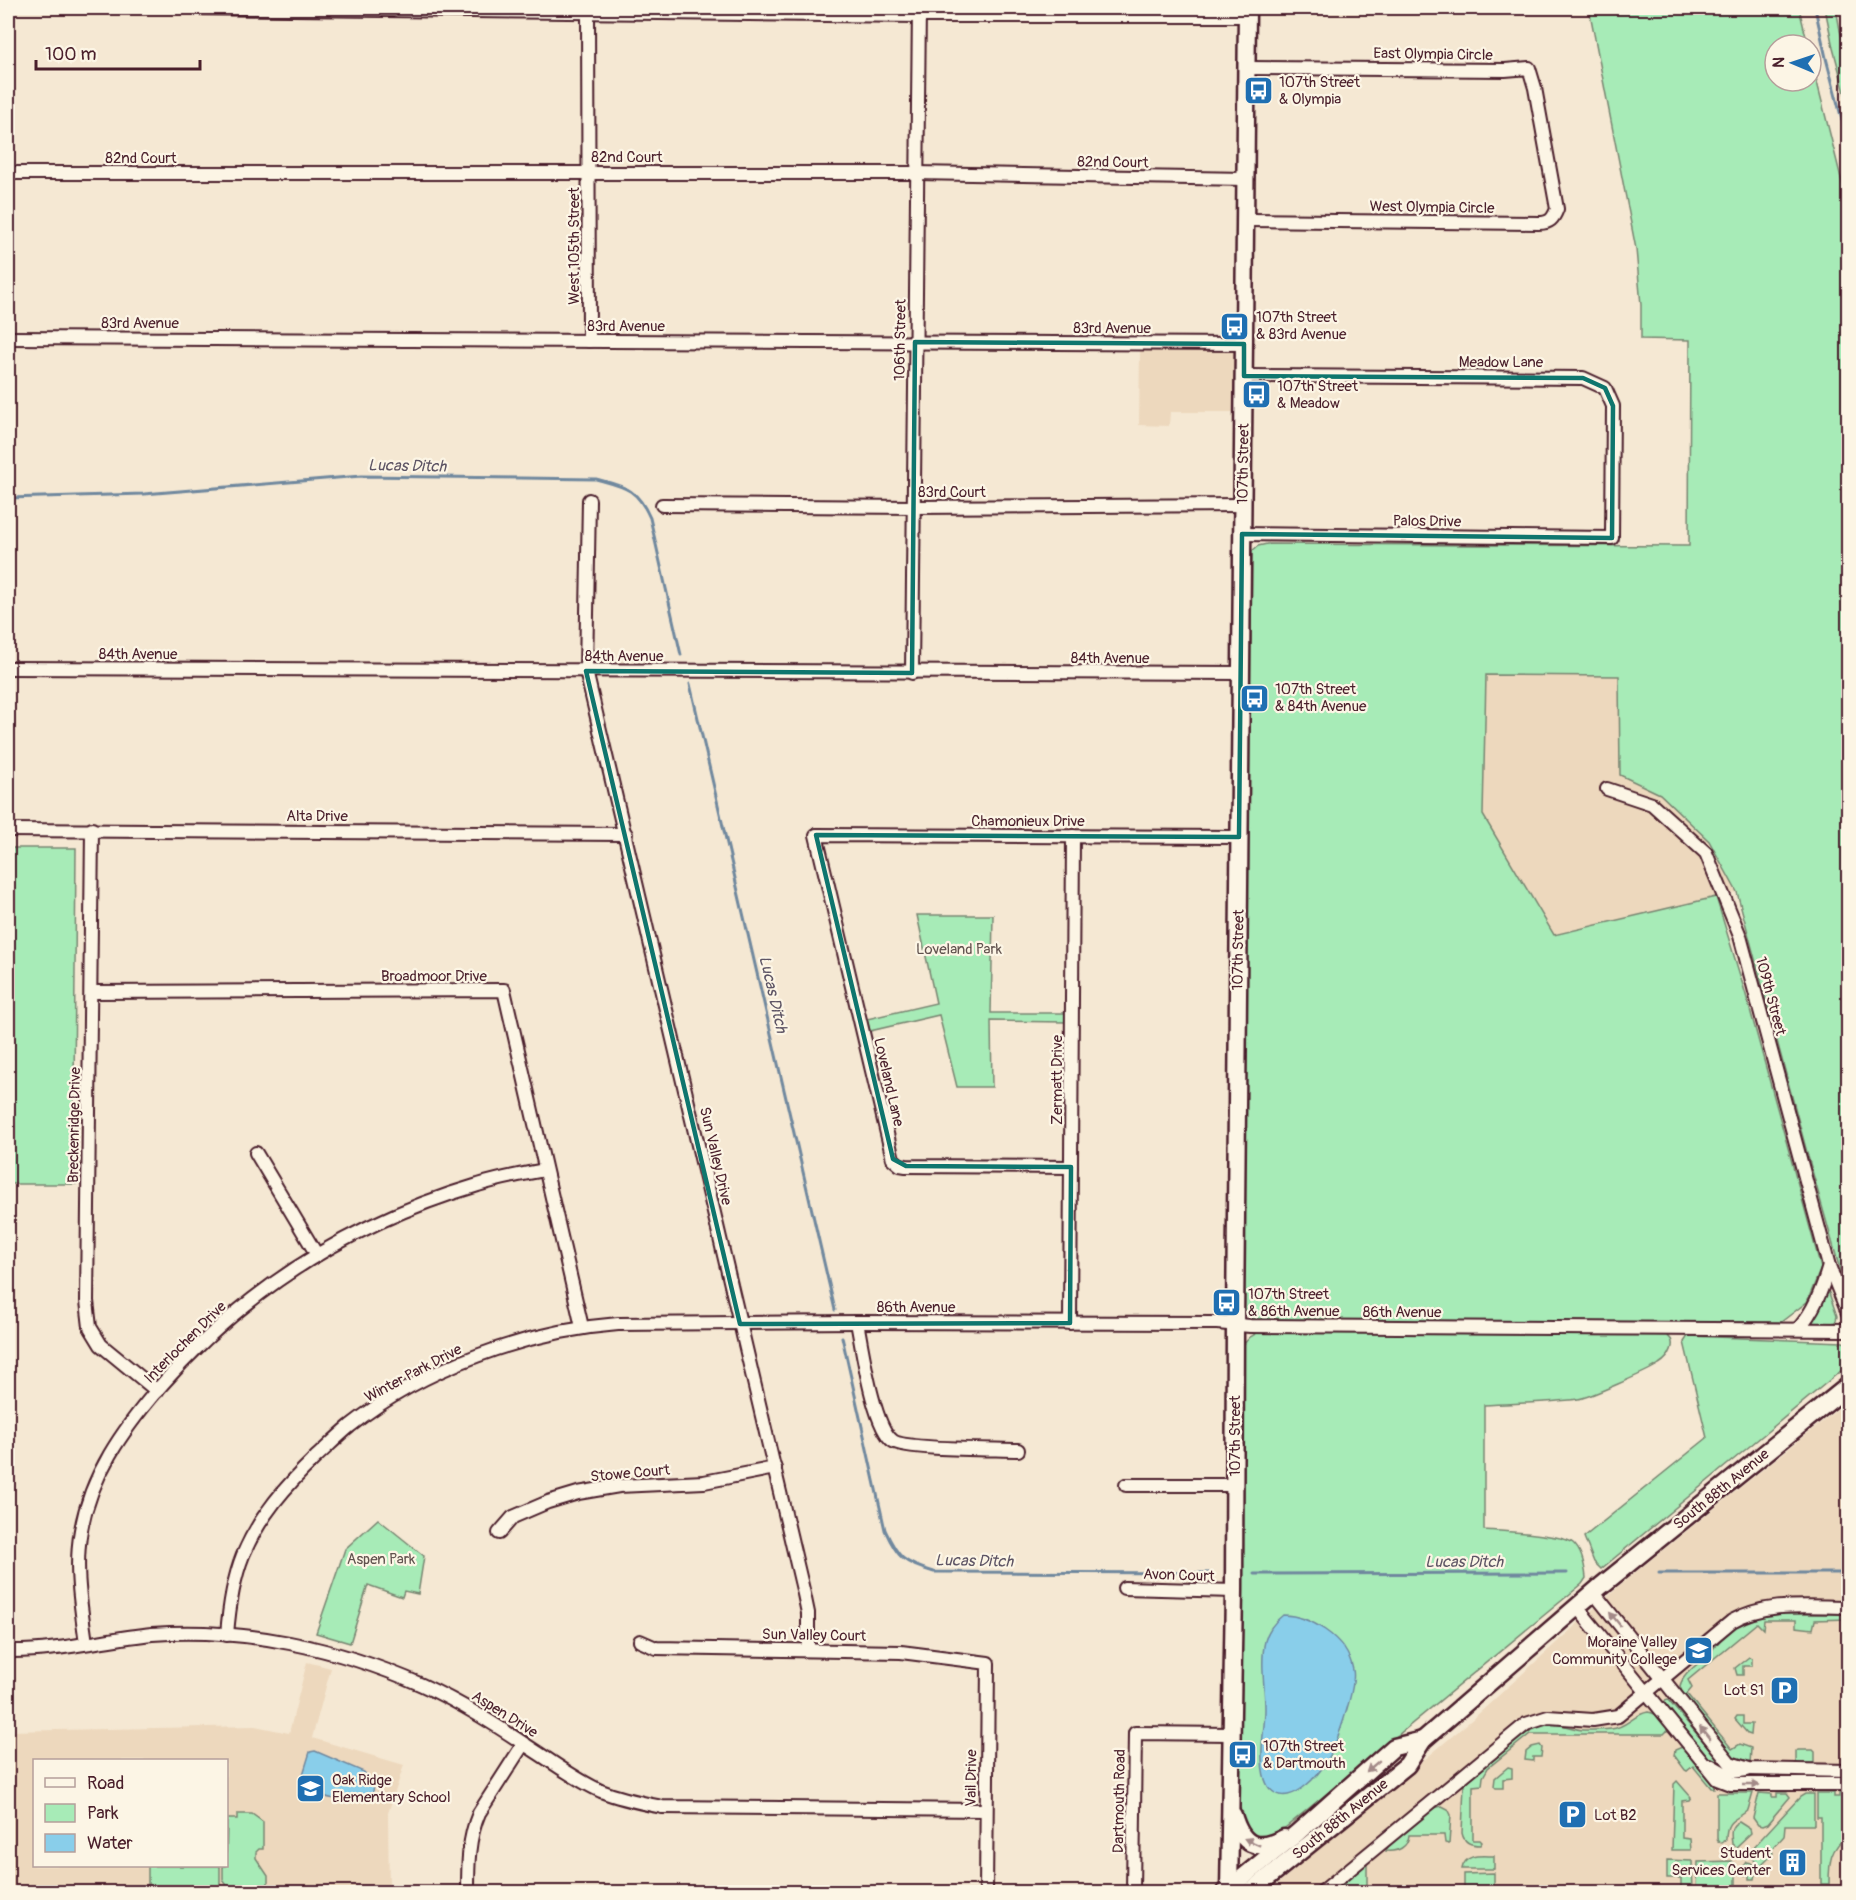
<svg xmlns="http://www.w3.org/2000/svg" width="1856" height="1900" font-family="Pangolin,sans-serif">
	<rect width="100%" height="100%" fill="#f5e8d3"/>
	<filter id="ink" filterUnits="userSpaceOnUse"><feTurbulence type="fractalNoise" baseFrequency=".0167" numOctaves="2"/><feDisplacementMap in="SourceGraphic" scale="12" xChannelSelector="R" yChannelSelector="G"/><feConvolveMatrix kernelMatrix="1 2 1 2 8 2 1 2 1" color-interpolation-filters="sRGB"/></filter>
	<g filter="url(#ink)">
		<!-- built -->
		<g fill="#edd8bd" fill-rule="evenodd">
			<polygon points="1140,350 1239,351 1238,412 1170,412 1169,426 1139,425"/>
			<polygon points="1485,675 1619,675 1620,775 1660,794 1709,841 1737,892 1554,935 1483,815"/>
			<polygon points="1848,1401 1848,1892 1268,1892 1475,1717 1620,1585"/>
			<path d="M307,1662L331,1668L312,1738L404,1765L388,1813L389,1892H8V1731L255,1726L289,1733ZM34,1760H226V1866H34Z"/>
		</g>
		<!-- green -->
		<g fill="#a7ebb7" stroke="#788571" stroke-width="1.5">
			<polygon points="1589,8 1799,8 1808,45 1775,45 1775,81 1811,81 1811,58 1848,206 1848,1298 1809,1160 1737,892 1709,841 1660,794 1620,775 1619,676 1486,675 1483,815 1554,935 1716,897 1746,995 1821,1268 1807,1302 1781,1322 1254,1321 1243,1310 1252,551 1258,546 1267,544 1689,546 1690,340 1641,339 1641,305 1636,249"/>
			<polygon points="1825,8 1836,8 1840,30 1848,60 1848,104 1833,48"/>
			<polygon points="8,848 76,848 74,1092 76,1184 8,1184"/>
			<polygon points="917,915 993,915 991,1013 1065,1013 1065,1022 991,1021 992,1087 957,1087 939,1015 870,1031 867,1019 936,1003"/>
			<path d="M1829,1293L1837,1316L1836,1321C1829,1326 1817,1328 1809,1323L1826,1294Z"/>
			<path d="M1257,1333H1488L1666,1335C1679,1342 1669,1358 1659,1364C1649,1371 1588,1398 1578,1399C1547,1403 1515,1403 1484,1405V1530C1501,1531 1563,1534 1573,1543C1582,1551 1585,1567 1586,1578L1582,1584L1269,1841L1246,1833L1237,1806L1244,1344L1250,1337Z"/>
			<polygon points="1688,1336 1843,1342 1848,1344 1848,1365 1601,1569 1594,1562 1584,1537 1707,1438 1684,1342"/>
			<polygon points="378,1519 424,1556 418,1594 404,1591 402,1597 368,1585 350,1643 316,1633 345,1549"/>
			<path d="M1781,1614H1848V1619L1815,1620L1813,1629L1796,1627V1620H1764L1763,1629L1757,1623L1688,1680L1692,1688L1687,1694L1732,1749L1740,1744L1751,1748L1750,1764L1737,1759L1729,1752L1683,1696L1680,1686C1683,1674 1696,1666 1705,1657C1712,1651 1718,1643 1724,1636C1737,1621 1762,1615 1781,1614Z"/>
			<polygon points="1749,1657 1752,1658 1752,1666 1743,1666 1743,1675 1737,1675 1735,1668"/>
			<polygon points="1668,1700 1720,1761 1719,1765 1715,1765 1665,1704 1665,1701"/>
			<path d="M1648,1712C1657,1713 1667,1722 1667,1731L1664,1734H1530L1488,1768L1483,1777L1482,1785L1473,1786V1840H1480L1482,1842L1480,1845C1471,1845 1464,1843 1462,1833L1464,1783C1479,1768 1531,1723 1551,1724C1562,1724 1573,1729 1583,1730C1592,1730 1602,1730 1611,1729C1626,1728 1634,1714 1648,1712Z"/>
			<polygon points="1737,1716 1743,1716 1743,1724 1752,1724 1751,1735 1748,1734 1735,1719"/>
			<polygon points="1540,1745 1542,1748 1541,1757 1533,1757 1533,1761 1525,1760 1526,1752 1532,1747"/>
			<polygon points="1682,1747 1686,1749 1713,1783 1714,1788 1711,1788 1693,1766 1687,1771 1685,1770 1674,1755 1675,1750"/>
			<polygon points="1798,1750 1813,1750 1815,1752 1815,1763 1796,1764 1796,1752"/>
			<polygon points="1508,1767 1512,1768 1512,1778 1503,1779 1503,1788 1496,1788 1494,1786 1495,1778"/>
			<polygon points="1677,1781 1691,1797 1689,1800 1682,1801 1682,1838 1690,1839 1691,1850 1672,1850 1674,1784"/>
			<path d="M1717,1793H1753L1748,1810C1736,1821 1726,1818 1726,1839L1722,1842L1718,1841L1717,1838Z"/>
			<polygon points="1759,1793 1772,1794 1772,1797 1777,1797 1777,1793 1787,1793 1790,1797 1767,1824 1762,1826 1758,1825 1753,1818"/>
			<path d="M1817,1793H1834V1797H1839V1793H1843V1796L1846,1797V1803L1848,1804V1806L1846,1807V1818H1848L1846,1821V1832L1848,1835C1830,1849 1829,1861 1829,1884H1821V1817H1817Z"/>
			<polygon points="1805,1794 1814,1794 1814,1825 1785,1825 1784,1836 1771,1850 1773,1853 1760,1866 1749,1855 1749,1852 1800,1797"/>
			<path d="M1442,1806L1448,1809L1451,1815L1449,1844L1445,1843L1444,1835H1409C1408,1848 1397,1852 1386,1851L1389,1845L1434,1808Z"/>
			<polygon points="237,1814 252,1814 263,1822 263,1849 259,1849 256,1852 256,1858 268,1876 268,1892 232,1892 223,1880 223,1866 226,1866 227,1819 237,1819"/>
			<path d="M1739,1822L1750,1829L1751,1833L1736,1847L1732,1844C1731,1835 1729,1825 1739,1822Z"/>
			<path d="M1494,1856V1869H1462C1465,1853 1481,1856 1494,1856Z"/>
			<polygon points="1667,1860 1692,1861 1693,1892 1681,1892 1681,1878 1667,1878"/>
			<polygon points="1732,1861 1736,1865 1736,1892 1697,1892 1698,1862"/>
			<polygon points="1746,1862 1751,1863 1757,1869 1755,1879 1749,1879 1749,1875 1744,1875 1744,1865"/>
			<polygon points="1367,1863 1367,1886 1361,1886 1361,1892 1331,1892"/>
			<rect x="148" y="1866" width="72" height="26"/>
			<polygon points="1494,1873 1494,1892 1464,1892 1464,1874"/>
		</g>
		<!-- water -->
		<g fill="#89ceea" stroke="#70889e" stroke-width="1.5">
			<path d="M1283,1615C1298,1615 1312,1621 1325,1630C1338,1639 1350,1653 1353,1670C1357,1686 1336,1746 1327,1761C1317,1777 1289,1809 1270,1789C1264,1782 1262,1768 1262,1759C1261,1742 1265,1725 1265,1709C1265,1687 1260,1662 1265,1641C1268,1630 1274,1622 1283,1615Z"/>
			<path d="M315,1751L364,1772L374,1785L372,1798C350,1804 316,1800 301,1781L310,1752Z"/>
		</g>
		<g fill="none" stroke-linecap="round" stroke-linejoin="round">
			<!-- stream -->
			<g stroke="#70889e" stroke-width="3">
				<polyline points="1815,8 1826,58 1848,143"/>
				<path d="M8,498L144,494L361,476L596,479C625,487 637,488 650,518L681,655"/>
				<polyline points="690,684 835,1310"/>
				<path d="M842,1337L885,1530C898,1558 903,1563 934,1572L1209,1573"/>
				<polyline points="1659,1573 1848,1573"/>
				<polyline points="1254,1574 1567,1573"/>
			</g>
			<defs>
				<g id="street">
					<polyline points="199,8 919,16 1247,16"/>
					<polyline points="588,8 589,341"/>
					<polyline points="8,173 917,173 1246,179"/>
					<path d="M1245,220L1539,223C1550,223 1553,219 1557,209L1535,88L1529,68L1505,70L1247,68"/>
					<polyline points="8,338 1244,344"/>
					<polyline points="589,500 586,671 804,1594 808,1613 808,1649"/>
					<polyline points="662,505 914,507 1242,505"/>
					<polyline points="1242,534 1612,538 1613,406 1605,388 1583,378 1244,376"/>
					<polyline points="8,668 1241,673"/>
					<polyline points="912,673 919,8"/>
					<polyline points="1607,789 1652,804 1706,853 1740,936 1829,1266 1848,1313"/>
					<polyline points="92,829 87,1301 90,1327 101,1345 157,1391"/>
					<polyline points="8,830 626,834"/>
					<polyline points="91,992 504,990 582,1327"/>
					<polyline points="256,1153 317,1255"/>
					<polyline points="1071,1167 906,1166 900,1165 893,1159 816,835 1239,837"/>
					<path d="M857,1322C862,1347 873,1427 893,1441C906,1450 997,1449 1018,1450"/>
					<polyline points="1070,1323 1073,836"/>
					<path d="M1798,1329C1814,1311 1822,1290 1829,1266"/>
					<polyline points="1126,1485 1235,1485"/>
					<polyline points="499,1533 513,1517 548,1502 578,1493 619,1486 704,1482 775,1468"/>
					<polyline points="1124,1588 1234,1591"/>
					<polyline points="1594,1593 1730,1763 1749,1769 1848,1771"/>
					<polyline points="1577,1607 1717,1779 1730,1784 1848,1784"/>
					<path d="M227,1635C229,1608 233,1580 243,1555C260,1515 286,1486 316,1457C327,1447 338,1436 350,1426C423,1368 526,1331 618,1324L857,1322L1217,1323L1250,1326L1848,1330"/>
					<polyline points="640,1641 656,1648 901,1652 988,1663 986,1892"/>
					<path d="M86,1643C81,1606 74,1568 81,1530C91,1475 122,1431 158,1389C244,1290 352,1222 478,1185C500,1178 523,1174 545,1170"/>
					<path d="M8,1651C56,1652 104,1639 152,1634C242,1627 339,1648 422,1685C462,1703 499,1727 535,1751C557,1765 578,1781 601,1791C621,1799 642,1803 662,1807L985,1810"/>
					<polyline points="1710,1765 1724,1773 1747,1770"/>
					<path d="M468,1892C468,1864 468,1839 479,1813L524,1743"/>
					<polyline points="1133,1892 1135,1733 1231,1734"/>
					<path d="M1322,1892L1526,1724L1548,1717L1593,1720L1618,1716L1732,1621C1767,1601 1810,1607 1848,1607"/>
				</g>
				<g id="secondary">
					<path d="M1233,1815C1242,1845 1256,1853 1284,1838"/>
					<polyline points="1225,1892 1296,1834 1394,1747 1423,1740"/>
					<polyline points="1229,1892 1234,1591 1235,1325 1247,8"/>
					<polyline points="1250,1892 1407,1765 1423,1740 1601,1586 1848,1386"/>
				</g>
			</defs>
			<!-- street casing -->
			<use href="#street" stroke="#4a1f2b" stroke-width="16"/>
			<!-- secondary casing -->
			<use href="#secondary" stroke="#4a1f2b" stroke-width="21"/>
			<!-- street -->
			<use href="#street" stroke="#fcf5e5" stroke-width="12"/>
			<!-- secondary -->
			<use href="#secondary" stroke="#fcf5e5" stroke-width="16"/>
		</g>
		<!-- one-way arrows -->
		<defs><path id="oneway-solid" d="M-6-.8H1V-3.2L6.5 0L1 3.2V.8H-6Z" transform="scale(1.5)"/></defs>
		<g fill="#a38a88">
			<use href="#oneway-solid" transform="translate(1615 1619) rotate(-129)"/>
			<use href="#oneway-solid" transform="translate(1705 1733) rotate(-129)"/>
			<use href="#oneway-solid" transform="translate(1373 1766) rotate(139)"/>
			<use href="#oneway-solid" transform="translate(1751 1785)"/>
			<use href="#oneway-solid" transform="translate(1252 1842) rotate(-156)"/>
		</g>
	</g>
	<!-- marked area -->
	<path fill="none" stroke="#0f766e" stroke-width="4.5" stroke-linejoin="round" d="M915,342L1244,344V376L1583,378L1605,388L1613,406L1612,538L1242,534L1239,837L816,835L893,1159L906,1166L1071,1167L1070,1323L740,1324L586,671L912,673Z"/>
	<!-- icons -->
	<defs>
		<symbol id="bus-square" viewBox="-11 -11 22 22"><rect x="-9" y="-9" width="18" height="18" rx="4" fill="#1f6fb2" stroke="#fcf5e5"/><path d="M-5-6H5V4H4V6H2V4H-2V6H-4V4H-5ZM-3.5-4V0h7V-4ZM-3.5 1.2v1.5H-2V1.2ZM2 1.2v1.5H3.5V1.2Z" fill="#fff"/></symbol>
		<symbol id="university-square" viewBox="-11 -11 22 22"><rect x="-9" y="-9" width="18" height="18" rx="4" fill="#1f6fb2" stroke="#fcf5e5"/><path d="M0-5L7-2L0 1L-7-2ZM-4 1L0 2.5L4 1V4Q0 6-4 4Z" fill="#fff"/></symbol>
		<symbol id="parking-square" viewBox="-11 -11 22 22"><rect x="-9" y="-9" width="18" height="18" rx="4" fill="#1f6fb2" stroke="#fcf5e5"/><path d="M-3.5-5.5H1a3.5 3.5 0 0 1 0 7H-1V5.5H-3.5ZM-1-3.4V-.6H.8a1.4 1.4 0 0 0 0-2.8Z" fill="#fff"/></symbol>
		<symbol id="school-square" viewBox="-11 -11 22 22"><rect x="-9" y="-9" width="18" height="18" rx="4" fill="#1f6fb2" stroke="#fcf5e5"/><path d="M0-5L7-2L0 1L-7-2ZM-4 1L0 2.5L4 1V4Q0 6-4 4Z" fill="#fff"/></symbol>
		<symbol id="building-square" viewBox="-11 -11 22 22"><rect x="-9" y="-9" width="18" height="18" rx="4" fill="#1f6fb2" stroke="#fcf5e5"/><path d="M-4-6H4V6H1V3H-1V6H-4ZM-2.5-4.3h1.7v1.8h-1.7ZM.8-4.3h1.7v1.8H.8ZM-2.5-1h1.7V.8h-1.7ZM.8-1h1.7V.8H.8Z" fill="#fff"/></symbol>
	</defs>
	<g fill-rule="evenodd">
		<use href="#bus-square" x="1242" y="74" width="33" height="33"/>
		<use href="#bus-square" x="1218" y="310" width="33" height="33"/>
		<use href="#bus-square" x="1240" y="378" width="33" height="33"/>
		<use href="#bus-square" x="1238" y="682" width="33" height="33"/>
		<use href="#bus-square" x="1210" y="1286" width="33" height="33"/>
		<use href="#university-square" x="1682" y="1634" width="33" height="33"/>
		<use href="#parking-square" x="1768" y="1674" width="33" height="33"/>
		<use href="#bus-square" x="1226" y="1738" width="33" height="33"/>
		<use href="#school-square" x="294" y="1772" width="33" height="33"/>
		<use href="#parking-square" x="1556" y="1798" width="33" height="33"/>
		<use href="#building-square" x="1776" y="1846" width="33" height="33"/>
	</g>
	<g text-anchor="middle" stroke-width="4.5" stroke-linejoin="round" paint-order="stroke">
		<!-- street labels -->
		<g font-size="15" fill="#4a1f2b" stroke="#fcf5e5">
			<text transform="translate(1433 54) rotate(1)" y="5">East Olympia Circle</text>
			<text x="627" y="162">82nd Court</text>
			<text x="141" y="163">82nd Court</text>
			<text transform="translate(1113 162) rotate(1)" y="5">82nd Court</text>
			<text transform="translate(1432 207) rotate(1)" y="5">West Olympia Circle</text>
			<text transform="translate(574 246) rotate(-90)" y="5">West 105th Street</text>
			<text x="140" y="328">83rd Avenue</text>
			<text x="626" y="331">83rd Avenue</text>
			<text x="1112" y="333">83rd Avenue</text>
			<text transform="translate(900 340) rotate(-89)" y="5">106th Street</text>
			<text x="1501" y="367">Meadow Lane</text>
			<text transform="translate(1243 464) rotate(-89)" y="5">107th Street</text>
			<text x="952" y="497">83rd Court</text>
			<text transform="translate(1427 521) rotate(1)" y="5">Palos Drive</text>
			<text x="138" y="659">84th Avenue</text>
			<text x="624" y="661">84th Avenue</text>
			<text x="1110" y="663">84th Avenue</text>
			<text x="317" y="821">Alta Drive</text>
			<text x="1028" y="826">Chamonieux Drive</text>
			<text transform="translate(1238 950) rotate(-89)" y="5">107th Street</text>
			<text x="434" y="981">Broadmoor Drive</text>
			<text transform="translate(1771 996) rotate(75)" y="5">109th Street</text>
			<text transform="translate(1057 1080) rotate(-90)" y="5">Zermatt Drive</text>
			<text transform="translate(889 1082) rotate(77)" y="5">Loveland Lane</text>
			<text transform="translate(74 1125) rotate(-89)" y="5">Breckenridge Drive</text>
			<text transform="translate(716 1156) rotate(77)" y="5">Sun Valley Drive</text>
			<text x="916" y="1312">86th Avenue</text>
			<text x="1402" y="1317">86th Avenue</text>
			<text transform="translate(185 1342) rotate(-45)" y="5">Interlochen Drive</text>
			<text transform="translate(413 1373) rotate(-28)" y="5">Winter Park Drive</text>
			<text transform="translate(1235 1436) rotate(-90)" y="5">107th Street</text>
			<text transform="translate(630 1473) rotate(-5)" y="5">Stowe Court</text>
			<text transform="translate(1721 1489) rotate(-39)" y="5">South 88th Avenue</text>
			<text transform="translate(1179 1575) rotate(2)" y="5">Avon Court</text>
			<text transform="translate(814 1635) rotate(1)" y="5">Sun Valley Court</text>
			<text transform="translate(505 1714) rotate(32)" y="5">Aspen Drive</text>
			<text transform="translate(971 1778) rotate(-89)" y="5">Vail Drive</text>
			<text transform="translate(1119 1801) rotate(-89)" y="5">Dartmouth Road</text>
			<text transform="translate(1340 1819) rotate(-39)" y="5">South 88th Avenue</text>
		</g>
		<!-- poi labels -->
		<g font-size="15" fill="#4a1f2b" stroke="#fcf5e5" text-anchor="start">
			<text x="1279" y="87">107th Street<tspan x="1279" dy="17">&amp; Olympia</tspan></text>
			<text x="1256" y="322">107th Street<tspan x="1256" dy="17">&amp; 83rd Avenue</tspan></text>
			<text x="1277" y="391">107th Street<tspan x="1277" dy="17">&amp; Meadow</tspan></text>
			<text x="1275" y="694">107th Street<tspan x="1275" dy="17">&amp; 84th Avenue</tspan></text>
			<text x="1248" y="1299">107th Street<tspan x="1248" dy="17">&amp; 86th Avenue</tspan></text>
			<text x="1677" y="1647" text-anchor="end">Moraine Valley<tspan x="1677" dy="17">Community College</tspan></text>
			<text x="1764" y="1695" text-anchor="end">Lot S1</text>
			<text x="1263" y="1751">107th Street<tspan x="1263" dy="17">&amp; Dartmouth</tspan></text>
			<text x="332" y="1785">Oak Ridge<tspan x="332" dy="17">Elementary School</tspan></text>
			<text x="1594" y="1820">Lot B2</text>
			<text x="1771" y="1858" text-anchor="end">Student<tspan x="1771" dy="17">Services Center</tspan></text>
		</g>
		<!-- park labels -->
		<g font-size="15" fill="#61524e" stroke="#fcf5e5">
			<text x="959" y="954">Loveland Park</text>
			<text x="381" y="1564">Aspen Park</text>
		</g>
		<!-- water labels -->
		<g font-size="16" font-style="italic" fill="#5d5464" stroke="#fcf5e5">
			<text transform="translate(407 465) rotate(1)" y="6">Lucas Ditch</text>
			<text transform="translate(774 994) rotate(77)" y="6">Lucas Ditch</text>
			<text transform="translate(974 1560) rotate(1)" y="6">Lucas Ditch</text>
			<text x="1464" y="1567">Lucas Ditch</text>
		</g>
	</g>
	<!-- margin -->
	<rect width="1856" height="1900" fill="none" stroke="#fcf5e5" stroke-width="30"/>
	<rect x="15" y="15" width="1826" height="1870" fill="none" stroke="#4a1f2b" stroke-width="2" filter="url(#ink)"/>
	<!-- legend -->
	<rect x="33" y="1759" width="195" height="108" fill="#fcf5e5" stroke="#b59f9b" stroke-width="1.5"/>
	<rect x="45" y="1778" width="30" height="9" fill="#fcf5e5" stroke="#b59f9b" stroke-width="1.5"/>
	<text x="87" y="1789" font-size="18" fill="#4a1f2b">Road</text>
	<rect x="45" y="1804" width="30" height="18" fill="#a7ebb7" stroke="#b59f9b" stroke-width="1.5"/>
	<text x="87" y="1819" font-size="18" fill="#4a1f2b">Park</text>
	<rect x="45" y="1834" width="30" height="18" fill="#89ceea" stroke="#b59f9b" stroke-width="1.5"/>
	<text x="87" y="1849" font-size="18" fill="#4a1f2b">Water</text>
	<!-- north arrow -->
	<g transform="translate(1793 63) rotate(272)"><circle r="28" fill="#fcf5e5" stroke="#b59f9b" stroke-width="1.5"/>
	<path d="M0-4.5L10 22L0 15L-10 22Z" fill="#1f6fb2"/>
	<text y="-9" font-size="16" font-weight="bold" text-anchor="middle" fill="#4a1f2b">N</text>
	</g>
	<!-- scale -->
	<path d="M36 60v9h164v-9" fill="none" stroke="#4a1f2b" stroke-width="3"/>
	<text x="45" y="60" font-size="18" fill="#4a1f2b" stroke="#fcf5e5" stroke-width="4.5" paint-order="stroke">100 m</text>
</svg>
